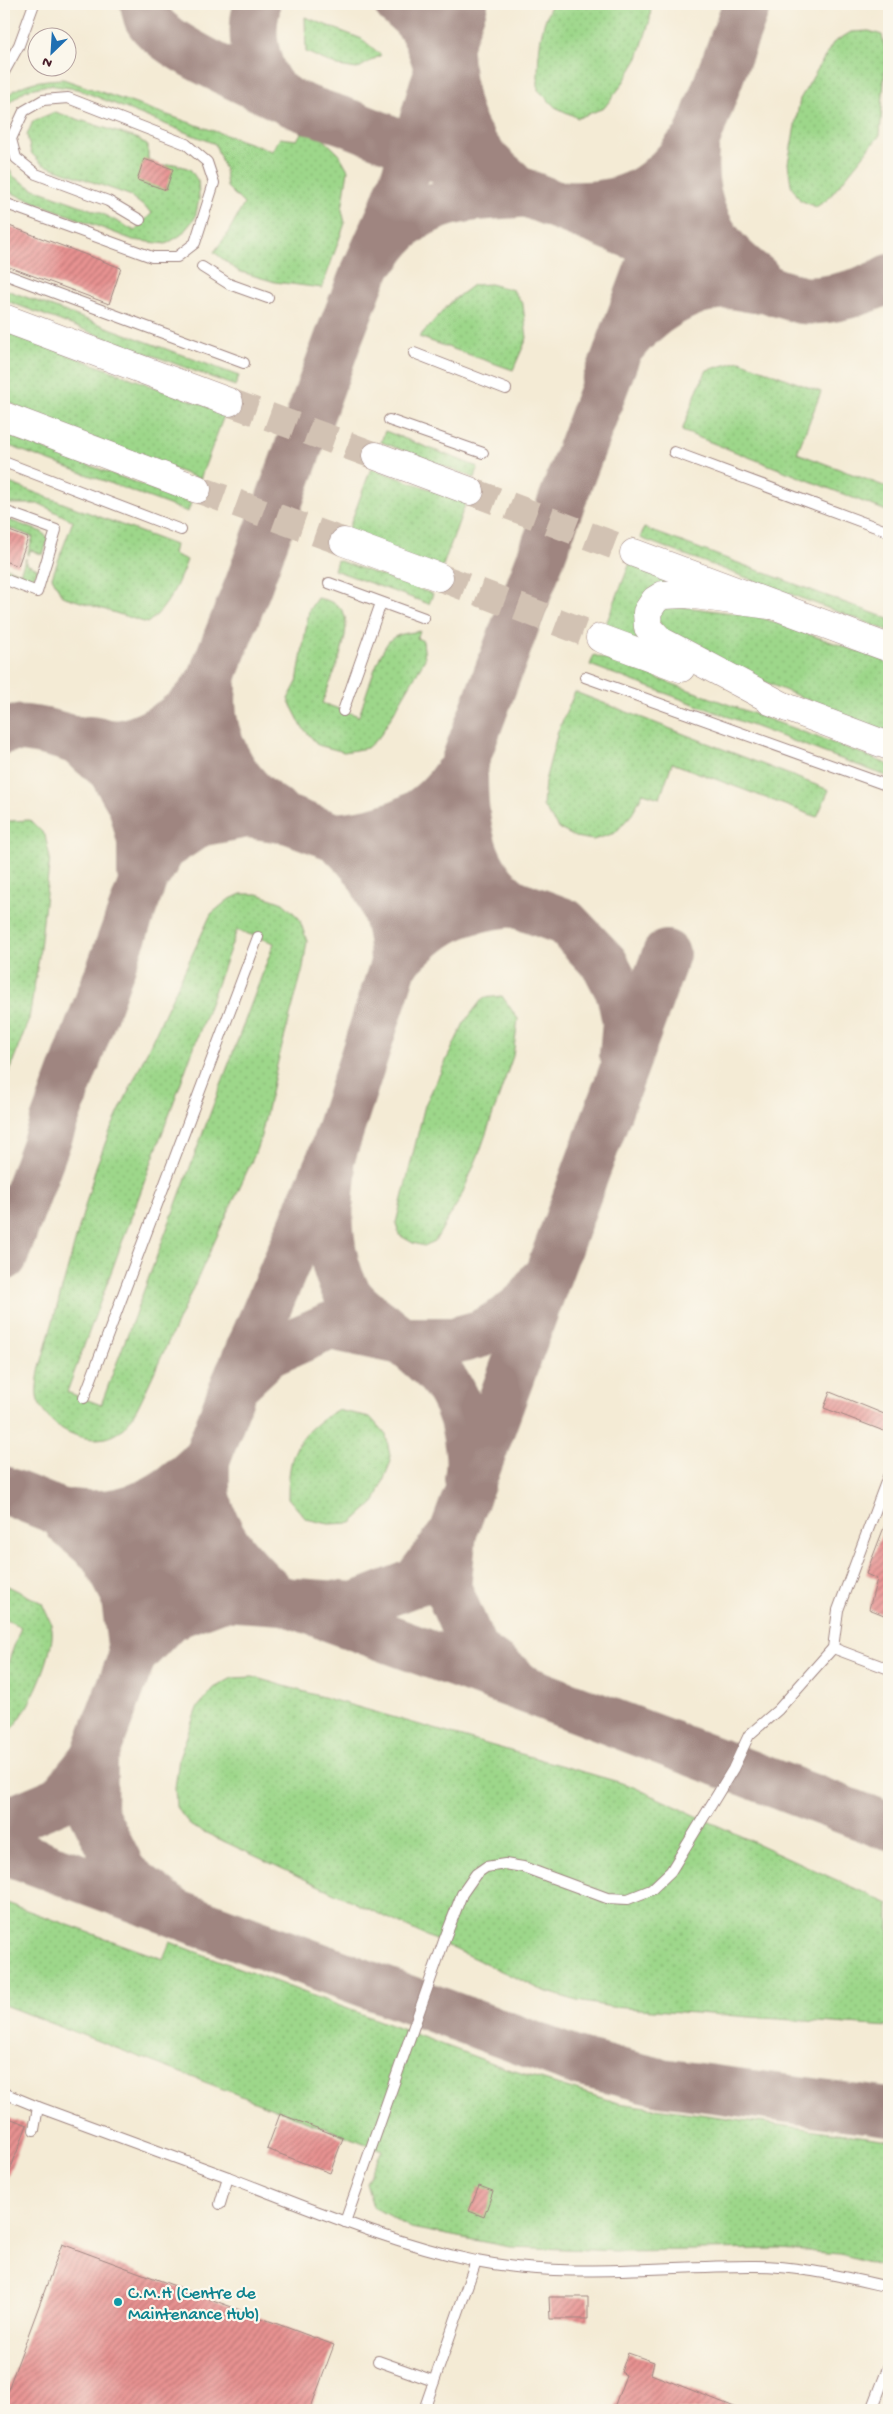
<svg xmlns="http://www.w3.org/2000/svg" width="893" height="2414" font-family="'Gochi Hand',sans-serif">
	<defs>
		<pattern id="green-dots" width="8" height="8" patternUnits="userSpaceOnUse" patternTransform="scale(1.25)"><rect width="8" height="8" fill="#9dd78a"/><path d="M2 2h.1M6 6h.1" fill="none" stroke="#89b877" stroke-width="1.8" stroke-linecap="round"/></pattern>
		<pattern id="building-hatch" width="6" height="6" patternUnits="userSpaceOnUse" patternTransform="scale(1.25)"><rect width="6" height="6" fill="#e79291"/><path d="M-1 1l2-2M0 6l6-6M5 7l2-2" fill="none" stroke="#bd7777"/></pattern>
	</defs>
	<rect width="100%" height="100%" fill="#fbf7ec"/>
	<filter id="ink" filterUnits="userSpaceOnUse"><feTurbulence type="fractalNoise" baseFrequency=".02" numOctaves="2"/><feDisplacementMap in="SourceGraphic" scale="10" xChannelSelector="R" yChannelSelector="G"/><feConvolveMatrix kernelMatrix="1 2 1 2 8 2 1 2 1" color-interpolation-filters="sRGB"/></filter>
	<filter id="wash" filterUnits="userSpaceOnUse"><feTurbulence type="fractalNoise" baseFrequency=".0096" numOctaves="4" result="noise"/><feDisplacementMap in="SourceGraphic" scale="20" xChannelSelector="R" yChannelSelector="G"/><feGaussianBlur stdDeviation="1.12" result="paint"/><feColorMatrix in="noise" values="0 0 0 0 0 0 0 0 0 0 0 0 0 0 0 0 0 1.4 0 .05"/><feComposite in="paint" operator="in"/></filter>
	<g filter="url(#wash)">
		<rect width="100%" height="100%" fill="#f4ebd5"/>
		<!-- green -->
		<g fill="url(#green-dots)" stroke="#747b5a" fill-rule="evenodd">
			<path d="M552,4H651L650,20L638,58L621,86L604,108L578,118L555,107L538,90C538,60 538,31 552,4Z"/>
			<polygon points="305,17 362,39 381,55 357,69 338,66 306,52"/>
			<polygon points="869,31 882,35 886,55 880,135 828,199 816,207 800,200 791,185 788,163 800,99 833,43 851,32"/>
			<path d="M63,79L272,151L280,138L297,140L304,128L316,132L339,154L348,170L342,210L345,223L322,288L275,282L238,271L214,252L226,236L244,204L227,187L225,170L215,144L77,89L48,85L26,90L11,101L4,111V99C21,82 40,80 63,79Z"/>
			<polygon points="55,112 139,139 148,146 148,159 160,166 175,164 190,169 198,181 199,199 195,218 181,235 166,244 133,240 4,190 4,162 14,177 32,188 101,213 135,231 152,213 129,195 42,164 31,153 27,135 33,121"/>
			<polygon points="490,284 513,290 523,305 527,338 513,370 419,337 453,300 473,285"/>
			<polygon points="4,289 239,376 235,386 4,300"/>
			<polygon points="4,331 225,413 200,479 37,418 4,399"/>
			<polygon points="740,361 821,392 797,453 889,488 889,512 682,431 698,388 707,370"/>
			<polygon points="385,431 478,467 475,478 381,442"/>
			<polygon points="4,434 191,503 188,512 4,444"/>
			<polygon points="371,468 466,502 441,571 346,536"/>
			<path d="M4,481L175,545L173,554L187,560C179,582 167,610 147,623L62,596L52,577L73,521L40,504H11L4,501Z"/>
			<polygon points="4,518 42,532 48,539 43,555 31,550 28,555 27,555 33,537 4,526"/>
			<polygon points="644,528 889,619 889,631 640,538"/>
			<path d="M26,558V564L38,569C29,589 22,583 4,577V567L20,573Z"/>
			<polygon points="337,560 433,594 429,604 334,570"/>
			<polygon points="630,563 675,580 663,587 651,646 604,629"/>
			<path d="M317,598C327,600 335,602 341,609C357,627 329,684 322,703L359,716C365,699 378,652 390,640C398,633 410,633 420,631L417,638L423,641L425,659L380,736L367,748L344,752L318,745L302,727L288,699L297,682L309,610Z"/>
			<polygon points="661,604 756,616 889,662 889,734 684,648 668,639 655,613"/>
			<polygon points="594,655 863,754 889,765 889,777 590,665"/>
			<polygon points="575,692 829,790 817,817 672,763 660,798 643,793 632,814 615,833 593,840 575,837 558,828 543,806 545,781 558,731"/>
			<polygon points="30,820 45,835 50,858 39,957 29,1019 4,1085 4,826 9,821"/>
			<path d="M241,894H258L283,903L299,918L307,941L303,968L278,1061L261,1136L254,1156L147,1388C140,1402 133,1420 121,1430C96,1452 48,1430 38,1401C35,1392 38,1380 39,1371L96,1167L110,1131L211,914L228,900ZM237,930L274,943L101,1405L67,1392Z"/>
			<polygon points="502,996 518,1019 513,1056 480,1151 460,1199 435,1241 424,1246 413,1243 399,1235 396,1223 425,1105 464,1023 483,998"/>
			<path d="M337,1410L370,1417L386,1435L391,1461L375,1502L352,1523L329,1524L306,1519L288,1498C288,1453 297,1433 337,1410Z"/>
			<path d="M4,1584L42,1603C45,1611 51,1621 52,1629C55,1656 25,1721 4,1737V1674L21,1627L4,1619Z"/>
			<polygon points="253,1677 629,1785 889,1904 889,2027 612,2007 577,2001 544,1991 191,1826 176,1807 175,1788 179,1758 197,1708 214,1688 232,1678"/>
			<polygon points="4,1902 163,1959 170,1942 505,2068 618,2103 889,2140 889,2268 840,2254 780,2249 618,2251 510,2247 411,2228 373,2207 366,2183 382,2150 4,2005"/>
		</g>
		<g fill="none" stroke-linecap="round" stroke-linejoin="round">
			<!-- taxiway -->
			<g stroke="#9f8580" stroke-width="48">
				<path d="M144,4C145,8 146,15 148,19C163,47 252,83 283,99"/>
				<path d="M398,4C426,23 429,41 439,71"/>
				<path d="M256,10C249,38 258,85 286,100C306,111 331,116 352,124L778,293C786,295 794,298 801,300C825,303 870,291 889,278"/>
				<path d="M449,54C452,110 463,146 509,181"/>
				<path d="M695,150C690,206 712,247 757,278"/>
				<path d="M564,205C622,208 653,194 688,148"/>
				<path d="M379,253C414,200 461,197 518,194"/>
				<path d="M621,346C647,314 687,285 731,285C738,286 746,288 754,289"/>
				<path d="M213,687C207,735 233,785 274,810"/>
				<path d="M4,730C40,718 169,775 209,790"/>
				<path d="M88,740C98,741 113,745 123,743C153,737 193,712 207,685"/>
				<polyline points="82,745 111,769 132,805 141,841 141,873"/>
				<path d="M464,776C464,824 471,874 513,903"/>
				<path d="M336,837C386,832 425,821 455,777"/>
				<path d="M336,837C347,848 360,859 368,872C384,899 393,930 394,961"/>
				<polyline points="151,868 163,847 199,823 248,814 289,820 565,922 605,964 620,993 626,1022 623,1054"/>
				<path d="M394,963C435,921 454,909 513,903"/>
				<path d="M332,1175C327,1212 328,1257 346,1291C353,1305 370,1316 382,1325C423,1359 456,1376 466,1433C469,1449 471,1462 468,1478"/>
				<polyline points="4,1257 141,886 216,666 248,586 340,334 362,278 390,216 415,149 433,87 464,4"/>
				<polyline points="237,1383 269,1353 330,1326 401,1341 454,1341 480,1334 506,1320 530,1300 541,1282"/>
				<path d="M206,1461C206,1473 205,1485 207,1496C213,1536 241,1564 269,1591"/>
				<polyline points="4,1490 287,1602 530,1691 889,1827"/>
				<path d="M72,1513C129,1520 166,1499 205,1460"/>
				<polyline points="68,1523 103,1553 124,1593 132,1652"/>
				<polyline points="135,1653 169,1617 222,1597 355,1606 416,1582 453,1533"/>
				<polyline points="511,1677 475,1652 447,1587 453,1533 666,954"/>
				<polyline points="4,1823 61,1799 94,1758"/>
				<polyline points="4,1850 581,2063 661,2082 889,2112"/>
				<polyline points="175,1913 124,1874 93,1812 94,1758 234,1386 331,1158 424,871 747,4"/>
			</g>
		</g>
		<g id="blocks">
			<!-- building -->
			<g fill="url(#building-hatch)">
				<polygon points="144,159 173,169 166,190 137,180"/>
				<polygon points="4,224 121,268 109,304 4,265"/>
				<polygon points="4,529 28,538 18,566 4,561"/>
				<polygon points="830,1392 889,1416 889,1433 824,1408"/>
				<polygon points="888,1517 889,1517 889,1617 869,1609 877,1579 866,1574"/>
				<polygon points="280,2114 343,2138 330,2173 267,2149"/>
				<polygon points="4,2116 27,2125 5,2184 4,2183"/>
				<polygon points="479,2186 493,2191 484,2217 469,2211"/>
				<polygon points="62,2244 334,2345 310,2410 4,2410 4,2400"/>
				<polygon points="549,2297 588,2297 588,2319 550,2319"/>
				<polygon points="628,2353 654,2362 651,2374 742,2410 613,2410 626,2375 621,2372"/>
			</g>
		</g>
	</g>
	<g filter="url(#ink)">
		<use href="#blocks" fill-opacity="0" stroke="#9f8580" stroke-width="1"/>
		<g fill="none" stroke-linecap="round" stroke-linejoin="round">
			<!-- secondary-tunnel -->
			<g stroke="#d2c2b3" stroke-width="28" stroke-dasharray="28 14" stroke-linecap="butt">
				<polyline points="229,402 376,456"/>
				<polyline points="197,489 344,542"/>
				<polyline points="470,491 634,553"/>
				<polyline points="439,577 600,638"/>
			</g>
			<defs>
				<g id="lane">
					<polyline points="4,72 19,45 34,4"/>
					<polyline points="4,203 152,257 177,257 195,243 214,183 207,162 186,144 68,98 43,100 24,111 11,139 16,158 36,174 108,201 140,220"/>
					<polyline points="202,267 229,284 268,298"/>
					<polyline points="4,274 244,363"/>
					<polyline points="414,353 506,389"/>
					<polyline points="389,420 483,453"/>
					<polyline points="674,452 889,532"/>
					<polyline points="4,462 181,530"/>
					<polyline points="4,511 56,530 37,592 4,579"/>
					<polyline points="329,583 424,618"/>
					<polyline points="585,677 889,786"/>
					<polyline points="343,711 381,603"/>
					<polyline points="84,1398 258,937"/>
					<polyline points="833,1648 889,1669"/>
					<polyline points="4,2093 38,2107 34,2130"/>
					<polyline points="38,2107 228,2177 220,2204"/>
					<path d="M228,2177C309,2208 391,2243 476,2261L424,2410"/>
					<polyline points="345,2222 445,1938 462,1894 476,1874 486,1867 505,1864 523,1867 607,1898 628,1899 651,1890 671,1871 733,1769 749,1735 778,1710 833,1648 838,1610 889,1474"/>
					<path d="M476,2261C566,2279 659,2266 750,2266C797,2265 844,2277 889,2287"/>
					<polyline points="378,2361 434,2381"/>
					<polyline points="872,2410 889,2365"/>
				</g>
				<g id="secondary">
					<polyline points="4,318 229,402"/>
					<polyline points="4,416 197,489"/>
					<polyline points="376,456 470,491"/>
					<polyline points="344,542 439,577"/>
					<polyline points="634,553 889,648"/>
					<polyline points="770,605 687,594 663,595 655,600 647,612 648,627 661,641 787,708"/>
					<polyline points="600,638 681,668"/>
					<polyline points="770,701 889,746"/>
				</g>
			</defs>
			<!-- lane casing -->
			<use href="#lane" stroke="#9f8580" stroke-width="12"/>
			<!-- secondary casing -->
			<use href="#secondary" stroke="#9f8580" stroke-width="29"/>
			<!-- lane -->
			<use href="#lane" stroke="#fff" stroke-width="10"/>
			<!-- secondary -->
			<use href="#secondary" stroke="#fff" stroke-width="28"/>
		</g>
	</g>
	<!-- markers -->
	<circle fill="#0f9aa8" stroke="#fbf7ec" stroke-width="2" cx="118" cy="2302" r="5"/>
	<g text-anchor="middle" stroke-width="4.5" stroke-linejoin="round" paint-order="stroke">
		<!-- culture labels -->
		<g font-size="18" fill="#0d838f" stroke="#fbf7ec" text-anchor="start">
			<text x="128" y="2298">C.M.H (Centre de<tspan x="128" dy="21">Maintenance Hub)</tspan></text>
		</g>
	</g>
	<!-- margin -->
	<rect width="893" height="2414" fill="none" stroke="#fbf7ec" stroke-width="20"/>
	<!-- north arrow -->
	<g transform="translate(52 52) rotate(205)"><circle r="24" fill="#fbf7ec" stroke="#b4a19f"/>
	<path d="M0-4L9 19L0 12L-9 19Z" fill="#1f6fb2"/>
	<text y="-8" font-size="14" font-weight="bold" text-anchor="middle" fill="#4a1f2b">N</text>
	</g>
</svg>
